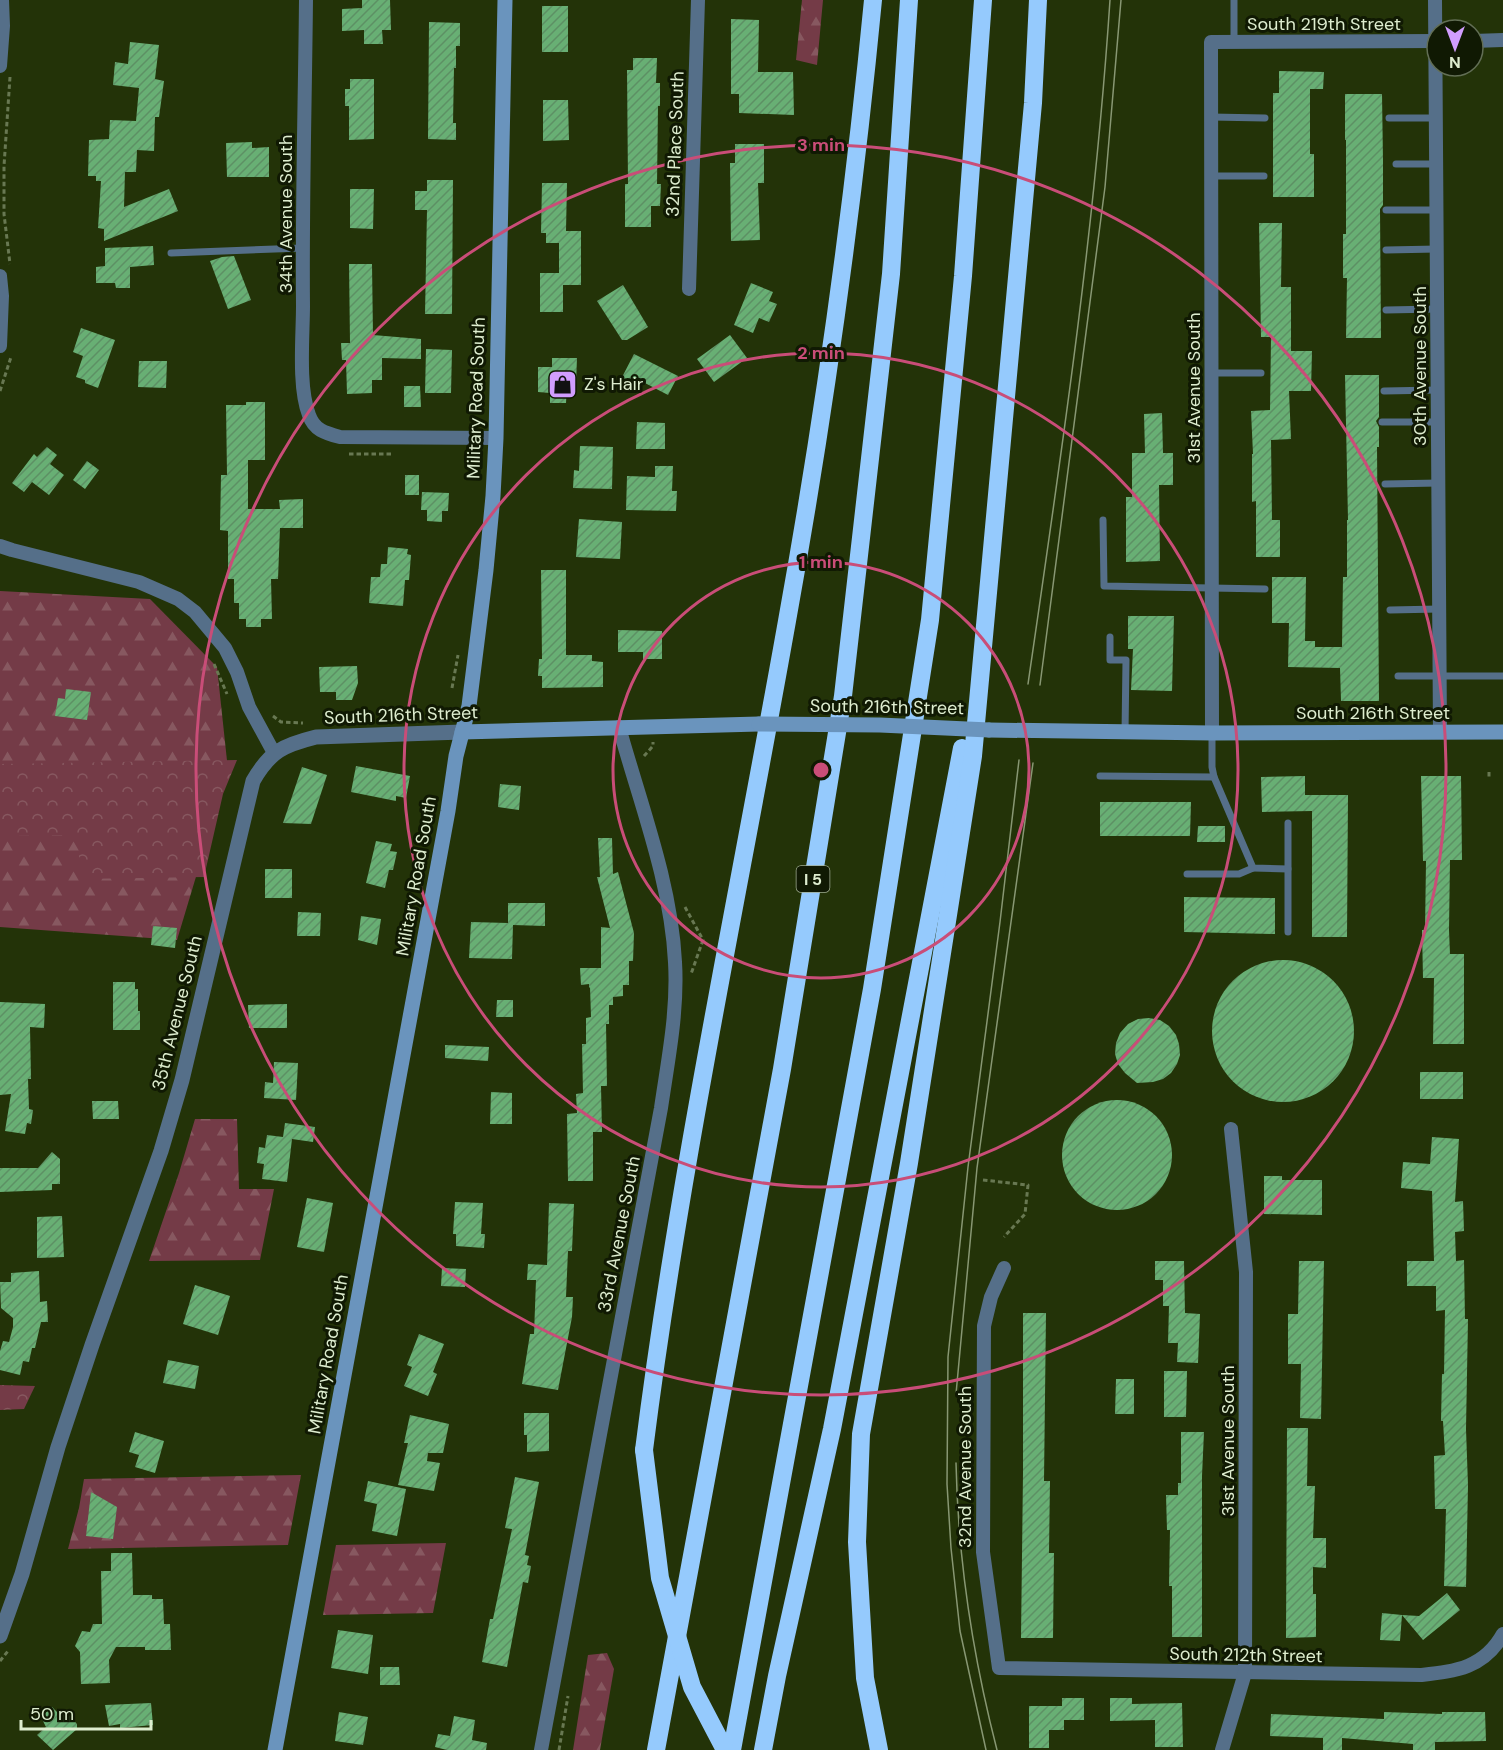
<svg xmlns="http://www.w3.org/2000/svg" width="1503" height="1750" font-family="'DM Sans',sans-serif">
	<defs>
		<pattern id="forest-firs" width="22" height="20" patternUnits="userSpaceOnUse" patternTransform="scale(1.5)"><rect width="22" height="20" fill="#743b47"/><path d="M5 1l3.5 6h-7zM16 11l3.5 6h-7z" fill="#875860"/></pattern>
		<pattern id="park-crowns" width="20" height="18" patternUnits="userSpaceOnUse" patternTransform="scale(1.5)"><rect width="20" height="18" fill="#743b47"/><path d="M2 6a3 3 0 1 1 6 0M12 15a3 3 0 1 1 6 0" fill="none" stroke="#875860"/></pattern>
		<pattern id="building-hatch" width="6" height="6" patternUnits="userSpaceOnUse" patternTransform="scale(1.5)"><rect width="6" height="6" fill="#68af74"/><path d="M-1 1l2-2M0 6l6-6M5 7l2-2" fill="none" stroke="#5d9064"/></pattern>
	</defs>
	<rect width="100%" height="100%" fill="#233308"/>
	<!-- forest -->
	<g fill="url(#forest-firs)">
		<polygon points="802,0 823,0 817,65 796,60"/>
		<polygon points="0,591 150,599 217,667 228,770 177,940 0,927"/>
		<polygon points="195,1119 237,1119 239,1189 274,1189 260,1260 149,1261 179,1173"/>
		<polygon points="301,1475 288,1545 68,1549 79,1508 84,1479"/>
		<polygon points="446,1543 433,1613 323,1615 336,1545"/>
		<polygon points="607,1653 614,1669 600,1750 573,1750 588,1655"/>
	</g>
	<!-- park -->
	<g fill="url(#park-crowns)">
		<polygon points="237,760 223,794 204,877 79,879 79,835 0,836 0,764"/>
		<polygon points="0,1385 35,1386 24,1409 0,1410"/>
	</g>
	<!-- building -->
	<g fill="url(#building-hatch)">
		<polygon points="362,0 390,0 391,30 382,30 383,44 364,44 364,30 342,31 342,9 362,8"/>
		<rect x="542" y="6" width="26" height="46"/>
		<polygon points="731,19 759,20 758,72 793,72 794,115 739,113 739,94 731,94"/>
		<polygon points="429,22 460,23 460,46 456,46 456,68 454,68 453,123 456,123 456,140 428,139"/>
		<polygon points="130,42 159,45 155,79 164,81 159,117 155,117 154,151 137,150 136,172 125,172 124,207 169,189 178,211 104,241 104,229 98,228 101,181 96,181 96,176 88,176 89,140 109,139 110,120 136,121 139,88 113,85 115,62 128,64"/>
		<polygon points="633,58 657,58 656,83 660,83 660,106 658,106 657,184 661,184 660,206 651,206 651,227 625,227 625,184 628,184 627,70 633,70"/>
		<polygon points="1279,71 1324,72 1323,89 1310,89 1310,154 1314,154 1314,197 1273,197 1273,93 1279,93"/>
		<polygon points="350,79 374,79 374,139 349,140 349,106 345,106 345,89 350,89"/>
		<polygon points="1345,94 1382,94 1383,161 1383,205 1380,209 1381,338 1346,338 1347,278 1343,278 1343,234 1346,234 1346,140 1345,140"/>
		<polygon points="543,100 568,100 569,140 543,141"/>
		<polygon points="252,142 252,148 269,147 269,177 227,177 226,143"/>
		<polygon points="735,144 764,144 764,183 758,183 760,240 731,241 730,163 735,163"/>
		<polygon points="427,180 453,180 452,314 425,314 427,210 415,210 415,191 427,191"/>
		<polygon points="542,183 567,183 566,231 581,231 581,285 563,285 563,312 540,312 540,273 559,273 559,243 546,243 546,233 541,233"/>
		<polygon points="350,189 374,189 373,229 350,228"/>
		<polygon points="1259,223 1282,223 1281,287 1291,287 1291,351 1312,351 1311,391 1289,391 1291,439 1271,440 1272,520 1280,520 1280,557 1256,557 1256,501 1252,502 1252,454 1253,454 1251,411 1270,410 1271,337 1261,337"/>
		<polygon points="153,246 154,265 130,267 130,288 116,288 115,283 96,283 96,267 105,266 105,248"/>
		<polygon points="234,256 251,300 228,309 210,261 222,257"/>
		<polygon points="349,264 372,264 373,335 421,339 421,359 382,358 382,380 372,380 372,393 347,394 346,360 342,360 341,343 350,343"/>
		<polygon points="751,283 773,292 769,301 777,304 769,322 759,318 753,333 734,325"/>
		<polygon points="623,285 648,327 627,340 622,340 597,301"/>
		<polygon points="81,328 115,340 98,388 85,383 85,380 76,377 83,356 73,352"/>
		<polygon points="730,335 747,358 714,382 697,359"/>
		<polygon points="426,349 452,350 451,393 425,393"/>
		<polygon points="634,354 678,376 668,395 643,382 638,393 619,383"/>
		<polygon points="552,358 577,358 576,384 567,384 566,403 550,403 550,393 538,392 538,367 552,367"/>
		<polygon points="139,361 167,361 166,388 138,387"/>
		<polygon points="1345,375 1379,375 1379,417 1376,421 1379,427 1379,447 1377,447 1379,701 1341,701 1340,668 1288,667 1289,623 1272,623 1272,577 1306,577 1305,641 1315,641 1315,647 1342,647 1343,577 1347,577 1347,520 1348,520"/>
		<polygon points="404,386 420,386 421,407 404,407"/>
		<polygon points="246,402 265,402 265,460 248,460 248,509 280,509 279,500 303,499 303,528 280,528 278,579 271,579 272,619 261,619 261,627 246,627 246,619 239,619 239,603 234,603 234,579 228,579 228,531 220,530 221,475 227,475 226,405 246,405"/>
		<polygon points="1162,413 1163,453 1173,453 1173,485 1159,485 1160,561 1126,562 1126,497 1132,497 1132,453 1145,453 1144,414"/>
		<polygon points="637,422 665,423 665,449 636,449"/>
		<polygon points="580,446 613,447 612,489 573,488 574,470 579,471"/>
		<polygon points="47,447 57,455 50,464 64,475 49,495 32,482 24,492 12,483 34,454 37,457"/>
		<polygon points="87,461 99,470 85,489 73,480"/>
		<polygon points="655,466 673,466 672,491 677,491 676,511 626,510 627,476 655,477"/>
		<rect x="405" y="475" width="14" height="20"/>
		<polygon points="422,492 449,493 448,511 442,511 442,522 427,521 427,510 421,510"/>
		<polygon points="579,519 622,522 620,559 576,557"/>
		<polygon points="388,547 408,549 407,554 411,555 409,580 405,580 403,606 369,603 371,577 380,577 381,564 387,564"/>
		<polygon points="541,570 566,570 566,655 592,655 592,661 603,662 603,687 542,688 542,676 538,676 539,659 542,659"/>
		<polygon points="1128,616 1174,616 1172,691 1131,690 1133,649 1128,649"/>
		<polygon points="618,630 662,631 662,659 643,659 643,652 618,652"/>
		<polygon points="357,666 358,683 352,700 336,700 336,692 320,692 319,667"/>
		<polygon points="66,689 91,692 87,720 55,716 58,698 65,699"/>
		<polygon points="356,766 410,776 406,798 396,796 396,801 351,792"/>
		<polygon points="302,767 327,775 311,824 283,823"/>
		<polygon points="1305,776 1305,795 1348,795 1347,937 1312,937 1312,811 1262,812 1261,777"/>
		<polygon points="1421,776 1461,776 1462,860 1450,860 1449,930 1450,954 1464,954 1464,1044 1433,1044 1434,978 1423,978 1422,930 1425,930 1426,861 1423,861"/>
		<polygon points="500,784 521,786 519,810 498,807"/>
		<polygon points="1100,802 1191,802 1190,836 1100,836"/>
		<polygon points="1198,826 1225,826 1225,842 1197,842"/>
		<polygon points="598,838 612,838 613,874 618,872 634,933 633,961 629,961 629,985 623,985 623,996 613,997 613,1005 609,1005 609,1024 606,1024 607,1086 601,1086 602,1132 593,1132 593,1181 568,1181 567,1114 577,1113 576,1094 583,1093 582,1044 586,1044 586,1018 591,1017 590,987 589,988 589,984 581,985 580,968 601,968 601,927 610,928 597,877 600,877"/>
		<polygon points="376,841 392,844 390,851 397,852 393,870 389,870 385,888 366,883"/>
		<rect x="265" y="869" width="27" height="29"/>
		<polygon points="1184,897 1275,898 1275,934 1184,932"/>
		<polygon points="508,903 545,903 545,926 513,925 512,959 469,958 471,922 508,923"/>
		<polygon points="298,912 321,913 320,936 297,936"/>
		<polygon points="361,916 381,919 377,945 358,940"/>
		<polygon points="153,926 177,928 175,948 151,945"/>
		<circle cx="1283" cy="1031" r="71"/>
		<polygon points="113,982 135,982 135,989 138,989 138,1011 140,1011 140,1030 113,1030"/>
		<polygon points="497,1000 513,1000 513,1017 496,1017"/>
		<polygon points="0,1002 45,1004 44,1028 30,1027 31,1079 28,1079 29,1109 33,1110 31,1124 27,1123 25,1134 5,1131 11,1094 0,1095"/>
		<polygon points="287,1004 287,1028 249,1028 248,1005"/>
		<polygon points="1149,1018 1160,1020 1169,1026 1176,1035 1179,1044 1180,1055 1177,1064 1171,1073 1163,1079 1153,1082 1137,1083 1125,1073 1118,1064 1115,1054 1116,1043 1120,1033 1128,1024 1138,1019"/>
		<polygon points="445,1045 489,1047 488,1061 445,1058"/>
		<polygon points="274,1062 298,1063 296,1100 264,1098 265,1082 273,1083"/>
		<rect x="1420" y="1072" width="43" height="27"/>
		<polygon points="491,1092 512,1093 512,1124 490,1124"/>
		<circle cx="1117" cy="1155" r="55"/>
		<polygon points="92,1101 118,1101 119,1119 93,1119"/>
		<polygon points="285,1123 315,1127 313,1142 292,1139 287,1182 262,1179 264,1164 257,1163 259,1147 265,1148 267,1135 283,1137"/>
		<polygon points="1432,1137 1459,1139 1455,1202 1463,1201 1464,1231 1455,1232 1456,1261 1464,1260 1465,1319 1468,1319 1466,1429 1468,1485 1466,1587 1444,1586 1446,1509 1435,1509 1434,1456 1445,1455 1443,1421 1441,1421 1442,1374 1444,1374 1445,1310 1436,1311 1436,1286 1407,1286 1407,1261 1434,1261 1432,1191 1401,1188 1403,1162 1430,1164"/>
		<polygon points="52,1152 60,1159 60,1184 52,1184 52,1190 0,1192 0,1168 38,1168"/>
		<polygon points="1264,1176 1282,1176 1282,1180 1322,1180 1322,1215 1264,1214"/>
		<polygon points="307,1198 333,1203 324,1252 297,1247"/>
		<polygon points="455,1202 483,1203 481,1234 485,1234 484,1248 456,1246 456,1234 453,1234"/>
		<polygon points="549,1203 574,1204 572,1251 568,1251 566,1297 573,1297 572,1317 558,1390 522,1384 530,1334 534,1334 536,1280 527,1280 528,1264 547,1265"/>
		<polygon points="62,1216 64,1257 37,1258 37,1217"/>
		<polygon points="1155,1261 1184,1261 1185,1313 1200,1314 1198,1363 1177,1362 1178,1343 1168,1343 1169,1306 1163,1306 1163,1280 1155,1280"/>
		<polygon points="1299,1261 1324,1261 1321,1419 1300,1418 1301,1364 1288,1364 1288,1314 1298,1314"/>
		<polygon points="442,1268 466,1269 465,1287 441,1286"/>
		<polygon points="39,1271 40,1302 47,1301 48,1322 41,1322 35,1348 32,1348 29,1362 23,1361 20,1375 0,1370 0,1351 3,1341 9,1342 13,1327 13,1318 1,1308 0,1282 11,1282 11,1273"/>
		<polygon points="195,1285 230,1296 218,1335 183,1324"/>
		<polygon points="1023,1313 1046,1313 1044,1481 1050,1481 1049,1553 1054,1553 1053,1638 1021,1638 1023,1473"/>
		<polygon points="419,1334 444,1344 433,1372 437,1374 428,1396 404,1386 412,1367 407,1365"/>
		<polygon points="168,1360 199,1366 195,1389 163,1383"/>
		<polygon points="1164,1371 1187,1371 1186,1417 1164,1417"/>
		<polygon points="1116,1379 1134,1379 1134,1414 1115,1414"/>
		<polygon points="524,1413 549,1413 549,1451 527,1452 527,1435 524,1435"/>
		<polygon points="410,1415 449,1424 443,1453 428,1453 427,1461 440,1463 434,1491 398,1485 408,1443 404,1443"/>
		<polygon points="1287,1428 1308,1428 1307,1486 1315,1486 1313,1538 1326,1538 1326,1568 1313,1567 1313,1594 1316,1594 1316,1637 1286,1638"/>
		<polygon points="135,1432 164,1441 155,1473 135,1467 139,1455 129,1452"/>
		<polygon points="1181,1432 1204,1432 1202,1476 1202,1637 1172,1637 1172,1586 1169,1586 1170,1530 1167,1530 1166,1495 1178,1495 1178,1483 1181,1483"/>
		<polygon points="515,1477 539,1482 525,1555 529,1556 527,1565 531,1566 528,1583 523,1582 507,1667 482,1662 490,1619 493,1619 512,1529 505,1528"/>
		<polygon points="368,1481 406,1489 397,1536 372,1531 377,1504 364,1501"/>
		<polygon points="91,1492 117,1507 113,1539 86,1536"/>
		<polygon points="111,1553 132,1553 133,1595 152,1595 152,1599 163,1599 164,1624 170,1624 171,1650 145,1650 145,1647 116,1647 109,1660 110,1683 81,1684 80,1652 75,1646 82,1631 90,1632 93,1624 102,1624 101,1571 111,1571"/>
		<polygon points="1447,1593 1460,1610 1423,1640 1402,1615 1419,1616"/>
		<polygon points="1382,1613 1402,1615 1400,1641 1380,1640"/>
		<polygon points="338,1630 373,1635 368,1674 331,1668"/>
		<polygon points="380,1667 399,1667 400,1685 380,1685"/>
		<polygon points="1062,1698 1084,1698 1084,1720 1064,1720 1064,1730 1049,1730 1049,1748 1029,1748 1029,1706 1062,1706"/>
		<polygon points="1110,1698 1132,1698 1132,1704 1182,1703 1183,1747 1155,1747 1155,1720 1110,1721"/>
		<polygon points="151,1703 153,1725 120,1728 120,1724 109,1726 105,1705"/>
		<polygon points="52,1707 60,1715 65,1711 77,1724 77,1729 53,1750 37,1735 46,1727 41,1717"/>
		<polygon points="339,1712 368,1717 363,1745 335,1741"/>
		<polygon points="1384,1712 1442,1714 1442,1712 1485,1712 1486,1741 1435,1742 1435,1750 1413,1750 1413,1744 1342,1738 1342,1750 1323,1750 1323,1738 1270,1736 1271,1714 1384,1719"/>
		<polygon points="454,1716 475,1720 472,1740 487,1743 486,1750 447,1750 435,1747 438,1734 450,1736"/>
	</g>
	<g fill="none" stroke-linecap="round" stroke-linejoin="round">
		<!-- path -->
		<g stroke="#687852" stroke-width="3" stroke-dasharray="4.5 3" stroke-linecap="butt">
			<polyline points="10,77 4,166 4,214 10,264"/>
			<polyline points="0,391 11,357"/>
			<polyline points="349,454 391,454"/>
			<polyline points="214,664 227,694"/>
			<polyline points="452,688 458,655"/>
			<polyline points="273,716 281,722 303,723"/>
			<polyline points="644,756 653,746 653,742"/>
			<polyline points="1489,772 1489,777"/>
			<polyline points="685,907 703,940 691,974"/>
			<polyline points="983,1180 1028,1185 1025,1214 1004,1237"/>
			<polyline points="0,1661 8,1651"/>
			<polyline points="559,1750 568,1696"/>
		</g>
		<!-- service -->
		<g stroke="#556f89" stroke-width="7">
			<polyline points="1234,0 1234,42"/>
			<polyline points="1211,117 1265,118"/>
			<polyline points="1389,118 1435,118"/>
			<polyline points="1396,164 1436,164"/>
			<polyline points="1211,176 1264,176"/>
			<polyline points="1386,210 1436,210"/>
			<polyline points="1386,250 1437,249"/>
			<polyline points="171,253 303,248"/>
			<polyline points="1386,310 1437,309"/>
			<polyline points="1212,373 1261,373"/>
			<polyline points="1384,391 1438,390"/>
			<polyline points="1382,422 1438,422"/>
			<polyline points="1385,484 1439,483"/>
			<polyline points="1103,520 1104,586 1265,589"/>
			<polyline points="1390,610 1439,609"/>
			<polyline points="1110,637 1110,660 1126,660 1125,733"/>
			<polyline points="1398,676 1503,676"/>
			<polyline points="1212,733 1212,767 1214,777 1253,868 1288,869"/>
			<polyline points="1100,776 1214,777"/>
			<polyline points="1187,874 1239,874 1253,868"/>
			<polyline points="1288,932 1288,823"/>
		</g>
		<!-- minor -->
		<g stroke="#556f89" stroke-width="14">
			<path d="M306,0C305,102 302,204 303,306C303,336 298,387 309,415C314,430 325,433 340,437L496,438"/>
			<polyline points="1435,0 1440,731"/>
			<polyline points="1473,41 1503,40"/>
			<polyline points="0,66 3,26 2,0"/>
			<polyline points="0,276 2,296 0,346"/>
			<polyline points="689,289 698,0"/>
			<polyline points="0,546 12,550 139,582 178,599 195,612 225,648 237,672 249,707 274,753"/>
			<polyline points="1212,733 1211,42 1437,41"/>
			<path d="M1004,1268L991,1297L984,1326L983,1552L999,1668L1421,1675C1456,1671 1484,1668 1503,1634"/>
			<path d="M541,1750L661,1108C668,1060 678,1011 675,962C671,882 640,803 619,727"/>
			<polyline points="1222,1750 1245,1673 1246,1272 1231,1129"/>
		</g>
		<!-- tertiary -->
		<path stroke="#556f89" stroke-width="15" d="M0,1636L22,1574L58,1447L92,1345L161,1151L182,1080L253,781C270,751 284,745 316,737L462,732"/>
		<!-- secondary -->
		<g stroke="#6a94bd" stroke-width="15">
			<polyline points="989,730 1212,733 1503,732"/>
			<polyline points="462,732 759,724"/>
			<polyline points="275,1750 448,811 456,756 469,706 486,570 493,496 496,438 505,0"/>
		</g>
		<!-- motorway -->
		<g stroke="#95cafd" stroke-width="18">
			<path d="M644,1450C679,1172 738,897 787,621C824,416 853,208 873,0"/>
			<polyline points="656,1750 782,1069 843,696 891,274 909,0"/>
			<polyline points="732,1750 872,989 930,620 963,276 983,0"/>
			<polyline points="763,1750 777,1676 832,1429 962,748"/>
			<polyline points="879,1750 865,1678 857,1542 861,1434 909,1163 973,756 1033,103 1038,0"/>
		</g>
		<!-- tram -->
		<g stroke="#889773" stroke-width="1.5">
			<path d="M1028,684C1061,457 1095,229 1110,0"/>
			<polyline points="1040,685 1105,187 1121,0"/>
			<polyline points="956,1394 977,1168 1033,763"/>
			<path d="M956,1463C958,1559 973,1657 997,1750"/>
			<polyline points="986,1750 960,1631 951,1548 947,1484 948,1357 968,1167 1000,922 1019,760"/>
		</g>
		<!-- secondary-bridge -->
		<polyline stroke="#6a94bd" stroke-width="15" points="759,724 880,725 989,730"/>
		<!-- motorway-bridge -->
		<polyline stroke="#95cafd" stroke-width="18" points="644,1450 660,1578 692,1687 725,1750"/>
	</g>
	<!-- distance rings -->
	<g fill="none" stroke="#c94d78" stroke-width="3">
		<circle cx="821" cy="770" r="208"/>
		<circle cx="821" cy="770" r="417"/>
		<circle cx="821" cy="770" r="625"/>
	</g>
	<!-- icons -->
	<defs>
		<symbol id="shop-square" viewBox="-11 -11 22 22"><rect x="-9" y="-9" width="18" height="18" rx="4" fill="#d19dfe" stroke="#101903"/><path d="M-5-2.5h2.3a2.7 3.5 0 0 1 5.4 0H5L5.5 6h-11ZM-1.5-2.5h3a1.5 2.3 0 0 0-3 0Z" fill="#111"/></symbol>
	</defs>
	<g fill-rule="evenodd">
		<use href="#shop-square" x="546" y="368" width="33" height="33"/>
	</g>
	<g text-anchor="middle" stroke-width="6" stroke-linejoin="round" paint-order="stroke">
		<!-- shield labels -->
		<rect fill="#101903" stroke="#a0ad92" stroke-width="1.5" x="796.5" y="866" width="33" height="26" rx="4.5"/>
		<g font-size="16" font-weight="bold" fill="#deedcf">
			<text x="813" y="885">I 5</text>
		</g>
		<!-- street labels -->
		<g font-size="18" fill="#deedcf" stroke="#101903">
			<text x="1324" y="30">South 219th Street</text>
			<text transform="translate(675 144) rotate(-88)" y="6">32nd Place South</text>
			<text transform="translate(286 214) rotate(-90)" y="6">34th Avenue South</text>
			<text transform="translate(1420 366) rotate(-90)" y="6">30th Avenue South</text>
			<text transform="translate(1194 388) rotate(-90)" y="6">31st Avenue South</text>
			<text transform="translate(476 398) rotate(-88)" y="6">Military Road South</text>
			<text transform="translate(887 707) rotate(1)" y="6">South 216th Street</text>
			<text x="1373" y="719">South 216th Street</text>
			<text transform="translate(401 715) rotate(-2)" y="6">South 216th Street</text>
			<text transform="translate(416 876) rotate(-80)" y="6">Military Road South</text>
			<text transform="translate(177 1013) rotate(-76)" y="6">35th Avenue South</text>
			<text transform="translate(619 1234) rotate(-79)" y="6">33rd Avenue South</text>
			<text transform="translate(328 1354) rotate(-80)" y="6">Military Road South</text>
			<text transform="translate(1228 1441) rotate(-90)" y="6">31st Avenue South</text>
			<text transform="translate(965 1467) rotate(-90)" y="6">32nd Avenue South</text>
			<text transform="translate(1246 1655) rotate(1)" y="6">South 212th Street</text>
		</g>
		<!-- poi labels -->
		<g font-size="18" fill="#deedcf" stroke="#101903" text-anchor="start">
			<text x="584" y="390">Z's Hair</text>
		</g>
	</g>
	<circle cx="821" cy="770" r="9" fill="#c94d78" stroke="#101903" stroke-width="3"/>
	<g font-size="18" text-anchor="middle" font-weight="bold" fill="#c94d78" stroke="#101903" stroke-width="6" stroke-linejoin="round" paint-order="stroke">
		<text x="821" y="151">3 min</text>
		<text x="821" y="359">2 min</text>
		<text x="821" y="568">1 min</text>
	</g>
	<!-- north arrow -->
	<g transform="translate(1455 48) rotate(180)"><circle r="28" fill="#101903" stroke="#626e55" stroke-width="1.5"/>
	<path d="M0-4.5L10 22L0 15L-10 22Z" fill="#d19dfe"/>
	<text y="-9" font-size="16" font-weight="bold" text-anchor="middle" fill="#deedcf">N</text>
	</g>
	<!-- scale -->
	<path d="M21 1720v9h130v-9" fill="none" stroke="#deedcf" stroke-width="3"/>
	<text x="30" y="1720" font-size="18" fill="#deedcf" stroke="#101903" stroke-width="4.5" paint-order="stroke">50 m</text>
</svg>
